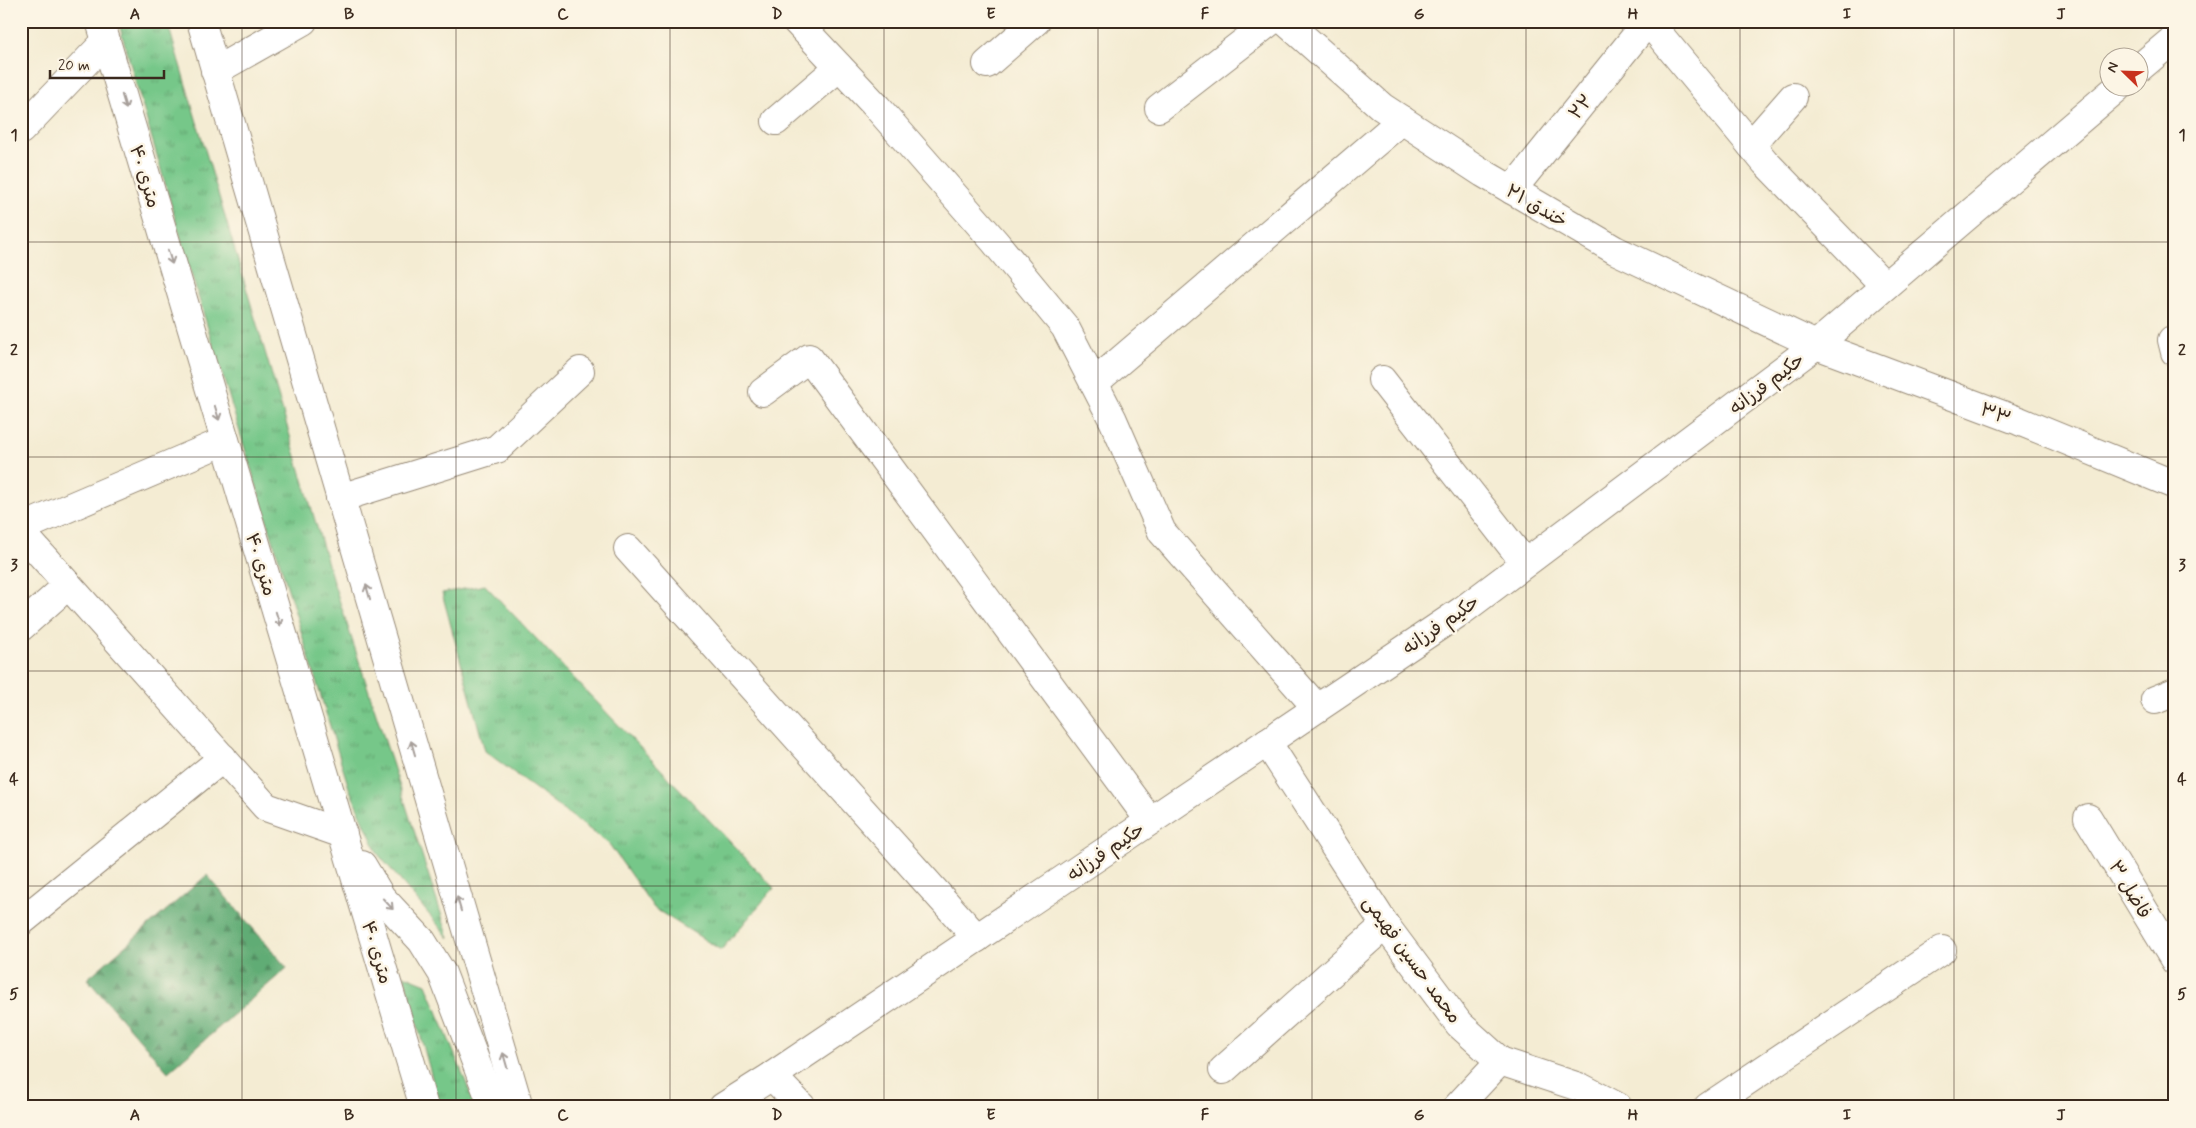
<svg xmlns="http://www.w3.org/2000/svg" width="2196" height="1128" font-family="Mynerve,'Playpen Sans Arabic',sans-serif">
	<defs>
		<pattern id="grass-tufts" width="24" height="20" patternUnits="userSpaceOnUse" patternTransform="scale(1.25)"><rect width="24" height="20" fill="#76c789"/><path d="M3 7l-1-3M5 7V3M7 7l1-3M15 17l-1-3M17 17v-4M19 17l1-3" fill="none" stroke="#62a26f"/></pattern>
		<pattern id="forest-firs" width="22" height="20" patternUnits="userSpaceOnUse" patternTransform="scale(1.25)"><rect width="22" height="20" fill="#60ac75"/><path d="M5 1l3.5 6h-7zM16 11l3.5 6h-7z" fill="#508c5f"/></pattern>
	</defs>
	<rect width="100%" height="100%" fill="#fcf5e5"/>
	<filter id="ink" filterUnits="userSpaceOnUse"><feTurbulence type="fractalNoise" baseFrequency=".02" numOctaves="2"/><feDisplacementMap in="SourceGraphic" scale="10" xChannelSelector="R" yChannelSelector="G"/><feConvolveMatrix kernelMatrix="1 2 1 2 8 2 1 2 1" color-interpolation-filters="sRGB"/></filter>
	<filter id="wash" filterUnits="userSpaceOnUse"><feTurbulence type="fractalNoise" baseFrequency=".0096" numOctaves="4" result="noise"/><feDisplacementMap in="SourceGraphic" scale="20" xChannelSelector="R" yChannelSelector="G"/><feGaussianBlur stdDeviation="1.12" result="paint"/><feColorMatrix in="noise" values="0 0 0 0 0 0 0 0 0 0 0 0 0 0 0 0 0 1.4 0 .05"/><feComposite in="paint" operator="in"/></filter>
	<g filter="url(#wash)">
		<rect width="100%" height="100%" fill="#f4ecd3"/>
		<!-- grass -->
		<g fill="url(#grass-tufts)" stroke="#587854">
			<polygon points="118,21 167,21 333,581 449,938 378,854 349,788 188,263"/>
			<polygon points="485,585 774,888 721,950 654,908 609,844 485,751 442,593"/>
			<polygon points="404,975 426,984 476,1107 440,1107"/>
		</g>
		<!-- forest -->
		<polygon fill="url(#forest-firs)" stroke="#4e6b4a" points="207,875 287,968 168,1072 87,979"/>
	</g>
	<g filter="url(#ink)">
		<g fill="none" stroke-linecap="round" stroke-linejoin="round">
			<defs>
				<g id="minor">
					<polyline points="796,21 877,107 995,242 1065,327 1113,420 1162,532 1317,708"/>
					<polyline points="987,64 1036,21"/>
					<polyline points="215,71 303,21"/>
					<polyline points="1159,108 1271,21"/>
					<polyline points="776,121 839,67"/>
					<polyline points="21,130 106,41"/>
					<polyline points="1751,145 1793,97"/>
					<polyline points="1512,190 1648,21 1765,162 1885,286"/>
					<polyline points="2172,340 2175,352"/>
					<polyline points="1382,380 1525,563"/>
					<polyline points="1094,383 1402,120"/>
					<polyline points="763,392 809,358 1150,821"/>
					<polyline points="340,498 497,449 580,371"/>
					<polyline points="21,528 225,441"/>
					<polyline points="21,532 266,807 343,834"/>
					<polyline points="628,549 977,938"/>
					<polyline points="21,627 68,585"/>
					<polyline points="2155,700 2175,692"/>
					<polyline points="1267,742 1385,925 1459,1024 1500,1061 1457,1107"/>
					<polyline points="2088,818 2175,961"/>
					<polyline points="22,921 223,758"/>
					<polyline points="1223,1070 1385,925"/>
					<polyline points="772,1076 802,1107"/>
					<polyline points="1708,1107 1942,950"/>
				</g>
				<g id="tertiary">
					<polyline points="1285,21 1382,107 1483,173 1615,250 1816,345 2019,421 2175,485"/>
					<polyline points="1500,1061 1582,1088 1618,1107"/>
				</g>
				<g id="secondary">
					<polyline points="2138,69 2175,38"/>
					<polyline points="723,1107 772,1076 1463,610 1816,345 2117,88"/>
				</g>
				<g id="primary">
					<polyline points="100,21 424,1107"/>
					<polyline points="201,21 519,1107"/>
					<polyline points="362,865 381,897 422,941 442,973 493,1107"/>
				</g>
			</defs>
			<!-- minor casing -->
			<use href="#minor" stroke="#988b78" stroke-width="30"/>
			<!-- tertiary casing -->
			<use href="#tertiary" stroke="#988b78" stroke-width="30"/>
			<!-- secondary casing -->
			<use href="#secondary" stroke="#988b78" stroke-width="30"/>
			<!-- primary casing -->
			<use href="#primary" stroke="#988b78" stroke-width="30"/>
			<!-- minor -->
			<use href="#minor" stroke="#fff" stroke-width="28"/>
			<!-- tertiary -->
			<use href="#tertiary" stroke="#fff" stroke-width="28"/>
			<!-- secondary -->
			<use href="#secondary" stroke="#fff" stroke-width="28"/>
			<!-- primary -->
			<use href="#primary" stroke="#fff" stroke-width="28"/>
		</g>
		<!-- one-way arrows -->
		<defs><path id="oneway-shaft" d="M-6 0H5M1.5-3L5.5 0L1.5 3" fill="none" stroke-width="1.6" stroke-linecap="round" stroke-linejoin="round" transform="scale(1.25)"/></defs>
		<g stroke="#a79f9a">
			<use href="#oneway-shaft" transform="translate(124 102) rotate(73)"/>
			<use href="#oneway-shaft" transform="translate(170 257) rotate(73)"/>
			<use href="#oneway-shaft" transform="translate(217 413) rotate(73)"/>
			<use href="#oneway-shaft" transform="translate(368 592) rotate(-106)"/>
			<use href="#oneway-shaft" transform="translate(278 619) rotate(73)"/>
			<use href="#oneway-shaft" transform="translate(413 748) rotate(-106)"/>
			<use href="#oneway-shaft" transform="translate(388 904) rotate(47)"/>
			<use href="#oneway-shaft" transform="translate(459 904) rotate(-106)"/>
			<use href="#oneway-shaft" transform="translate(505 1060) rotate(-106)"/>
		</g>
	</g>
	<!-- grid -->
	<path fill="none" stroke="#3b2a1e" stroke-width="1" stroke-opacity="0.55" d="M242,21V1107M456,21V1107M670,21V1107M884,21V1107M1098,21V1107M1312,21V1107M1526,21V1107M1740,21V1107M1954,21V1107M21,242H2175M21,457H2175M21,671H2175M21,886H2175"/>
	<g text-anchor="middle" stroke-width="5" stroke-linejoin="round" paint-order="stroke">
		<!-- street labels -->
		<g font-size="19" fill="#3b2a1e" stroke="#fcf5e5">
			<text transform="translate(1580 106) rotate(-51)" y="7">۲۲</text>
			<text transform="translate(146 176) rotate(73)" y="7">۴۰ متری</text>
			<text transform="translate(1537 205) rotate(30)" y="7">۲۱ خندق</text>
			<text transform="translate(1766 383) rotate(-37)" y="7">حکیم فرزانه</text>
			<text transform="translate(1996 413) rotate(21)" y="7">۳۳</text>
			<text transform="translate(262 564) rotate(73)" y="7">۴۰ متری</text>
			<text transform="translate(1440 624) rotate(-35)" y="7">حکیم فرزانه</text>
			<text transform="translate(1105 851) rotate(-34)" y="7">حکیم فرزانه</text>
			<text transform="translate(2131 889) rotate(59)" y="7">فاضل ۳</text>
			<text transform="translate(378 952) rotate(73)" y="7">۴۰ متری</text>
			<text transform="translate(1413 959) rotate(54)" y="7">محمد حسین فهیمی</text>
		</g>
	</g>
	<!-- margin -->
	<rect width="2196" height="1128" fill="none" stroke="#fcf5e5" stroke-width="55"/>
	<!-- north arrow -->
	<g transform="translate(2124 72) rotate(293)"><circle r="24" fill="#fcf5e5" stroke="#afa495"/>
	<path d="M0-4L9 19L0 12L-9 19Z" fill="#c8321e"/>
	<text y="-8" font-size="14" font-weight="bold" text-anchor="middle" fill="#3b2a1e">N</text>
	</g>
	<!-- scale -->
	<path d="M50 70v8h114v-8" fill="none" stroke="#3b2a1e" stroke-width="2.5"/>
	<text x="58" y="70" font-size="15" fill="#3b2a1e" stroke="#fcf5e5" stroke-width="4" paint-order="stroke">20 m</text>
	<rect x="28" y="28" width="2140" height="1072" fill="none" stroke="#3b2a1e" stroke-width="2"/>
	<g font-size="16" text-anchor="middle" font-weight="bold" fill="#3b2a1e">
		<text x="135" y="19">A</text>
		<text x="349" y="19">B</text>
		<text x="563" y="19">C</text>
		<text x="777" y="19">D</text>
		<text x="991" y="19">E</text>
		<text x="1205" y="19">F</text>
		<text x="1419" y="19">G</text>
		<text x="1633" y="19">H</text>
		<text x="1847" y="19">I</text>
		<text x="2061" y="19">J</text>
		<text x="14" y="140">1</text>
		<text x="2182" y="140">1</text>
		<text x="14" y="355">2</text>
		<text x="2182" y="355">2</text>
		<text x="14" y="570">3</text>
		<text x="2182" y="570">3</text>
		<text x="14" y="784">4</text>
		<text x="2182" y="784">4</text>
		<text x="14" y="999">5</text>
		<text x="2182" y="999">5</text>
		<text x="135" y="1120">A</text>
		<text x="349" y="1120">B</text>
		<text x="563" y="1120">C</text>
		<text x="777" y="1120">D</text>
		<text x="991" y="1120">E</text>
		<text x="1205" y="1120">F</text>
		<text x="1419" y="1120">G</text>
		<text x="1633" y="1120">H</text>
		<text x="1847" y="1120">I</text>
		<text x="2061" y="1120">J</text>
	</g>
</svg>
